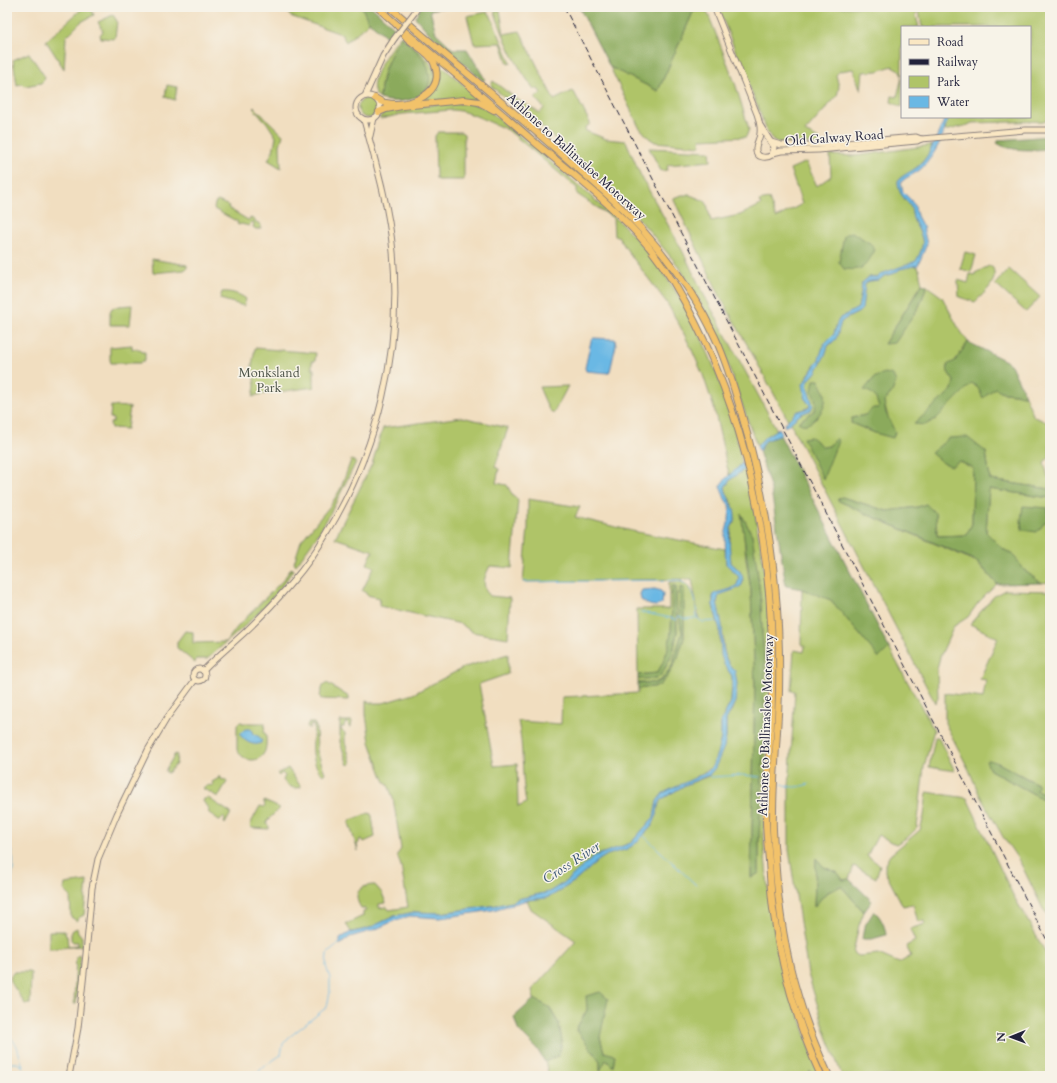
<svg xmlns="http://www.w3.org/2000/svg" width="1057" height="1083" font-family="Cardo,serif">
	<rect width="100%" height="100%" fill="#f7f3e8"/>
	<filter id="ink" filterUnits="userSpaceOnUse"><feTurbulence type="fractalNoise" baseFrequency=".025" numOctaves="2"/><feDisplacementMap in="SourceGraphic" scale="8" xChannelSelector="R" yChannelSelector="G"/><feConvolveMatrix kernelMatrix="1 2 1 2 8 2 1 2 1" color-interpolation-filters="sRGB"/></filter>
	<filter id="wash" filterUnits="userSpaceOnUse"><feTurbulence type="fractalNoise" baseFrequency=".012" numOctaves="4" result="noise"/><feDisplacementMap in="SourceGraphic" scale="16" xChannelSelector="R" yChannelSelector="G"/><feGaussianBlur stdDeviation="0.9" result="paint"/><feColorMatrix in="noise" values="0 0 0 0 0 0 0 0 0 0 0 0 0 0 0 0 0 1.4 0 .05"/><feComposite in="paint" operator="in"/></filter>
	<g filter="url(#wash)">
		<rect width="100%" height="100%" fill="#f1dec0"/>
		<!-- green -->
		<g fill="#afc468" stroke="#687352" fill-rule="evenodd">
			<polygon points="84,7 99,7 92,11 94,15 81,22 66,37 64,69 46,41"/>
			<polygon points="286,7 362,7 368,21 370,22 346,42 341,34 290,16"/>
			<polygon points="718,7 918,7 916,16 919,27 902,27 902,76 899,70 892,66 878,71 863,72 861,91 853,69 840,71 836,75 839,87 837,96 805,132 819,139 820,144 786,144 773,141 767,131"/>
			<polygon points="920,7 1050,7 1050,121 972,123 968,125 945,131 947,117 1030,117 1030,27 922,27 919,12"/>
			<path d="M500,10L504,34L520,31L554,100L572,91L574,92L590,123V124L585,128L586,131L606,139L626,141L641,176L682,250L703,293L777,430L765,437L757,446L714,326L680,268L635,214L577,158L544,129L491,86L493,81L518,100L540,113L544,108L535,98L541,93L538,89H534C516,66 505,41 495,13V11Z"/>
			<polygon points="694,10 707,11 735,83 749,129 746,137 700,139 701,146 655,142 649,138 639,127 610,67 658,91"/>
			<polygon points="487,12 490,14 511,63 508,64 501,43 474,44 467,16"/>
			<polygon points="113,15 117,21 115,38 114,39 101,38 100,35 103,31 98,22"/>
			<path d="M401,35C414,47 445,66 430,87C428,90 424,93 421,96L426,62L411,46L401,38C387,61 381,70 380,99C360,86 391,48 401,35Z"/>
			<polygon points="29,53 45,77 44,80 41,83 25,86 22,84 17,85 13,60"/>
			<polygon points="435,60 481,100 422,102 421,101 432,92"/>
			<polygon points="902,77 902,107 891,102 892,96 897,97"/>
			<polygon points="167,85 177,87 175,100 165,97"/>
			<circle cx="368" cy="108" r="10"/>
			<path d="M447,103C462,103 474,102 488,110C521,137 553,163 585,191C600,205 616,217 630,232C689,295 726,379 742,463L737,470L729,475L714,408L703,375L691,348L680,326L667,303L629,253L618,236H614L613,218L577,194V188L508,130L476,116L461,111L452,110L402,114L381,119L379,118L388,110Z"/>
			<polygon points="254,107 283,135 280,145 281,168 268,160 273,151 276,137 267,123 253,108"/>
			<polygon points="438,132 461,132 464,134 464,180 437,180 436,178 435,136"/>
			<path d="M932,145C928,159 918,167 906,175C902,177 898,178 898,182C898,192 903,197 909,204C912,208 912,213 913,218C916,227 925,238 922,247C921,252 918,257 916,262L881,274L878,277H869L862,283L861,293L858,308L840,318L837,323L834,334L824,344L819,359L806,378V400L810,405L808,408L796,412L788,420L754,357L721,298L673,198L682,195H690L705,201L707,204L711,221L740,215L761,205L759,201L769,199L776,218L802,204L790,169L806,162L817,186L831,176L830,155L856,156Z"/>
			<polygon points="649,148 710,151 711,161 668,165 667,170 661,171"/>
			<polygon points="218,201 229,206 228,208 248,220 251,218 261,225 261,229 256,229 253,227 254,223 251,222 249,226 241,224 239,225 237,224 238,222 214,209 215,203"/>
			<polygon points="965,252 976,255 971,272 960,269"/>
			<polygon points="152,259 187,265 187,268 184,270 153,273"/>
			<path d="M916,265L919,270L922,284L884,344L919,307L927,286L942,297L958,327L968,342L948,372L954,381L952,390L942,400L936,419L972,383L978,388H995L1005,393L1025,395L1034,417L1050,423V457L1044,462L1048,477L1050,476V489L990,480L986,452L932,453L943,463L959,461L973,468L972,524L966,535L937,536L936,514L926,504L918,507L887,511L842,497L837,500L871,516L977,562L997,584L978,603L968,617L954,626L940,657L937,669L938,697L935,703L790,423L801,414L811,410L807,387L808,381L816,372L825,355L828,346L832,343L838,334V330L841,322L845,319L859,312L862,306L865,284L869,281L879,280L884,276L895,273L900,269ZM865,390L892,392L884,402L893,437L875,433L851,423L852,418L865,415L879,408C876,398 876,393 865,390ZM804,438L823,447L829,446L836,438L823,478Z"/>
			<path d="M989,266H992C1000,281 985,292 975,302L959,297L958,280L968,283L970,274L975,275V273Z"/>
			<polygon points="1009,269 1040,297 1026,312 995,284"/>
			<path d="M222,292C228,291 241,294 246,299L244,306L220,299Z"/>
			<polygon points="132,305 130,325 110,325 110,312 112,308 119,306"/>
			<polygon points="132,345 132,349 140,349 142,352 145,352 145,361 142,361 140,363 111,363 110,360 110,347"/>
			<polygon points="255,348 316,353 315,361 312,361 312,369 314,369 314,387 257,395 253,397 255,386 252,366"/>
			<polygon points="568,386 553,414 549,410 539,387"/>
			<polygon points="111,406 130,407 127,429 111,428 110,423 113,422 113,418 110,418"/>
			<path d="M462,417L508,428L495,467L499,469L496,483L507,485L513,496L518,500L512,568L490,566C484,577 481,586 490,596L510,598L508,638L472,632L461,624L379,606L380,598L367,595L365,592L362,591L374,567L367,564L373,551L335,538L372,464L383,428Z"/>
			<polygon points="351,460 356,462 330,514 319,533 296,565 294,563 301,541 330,506 341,488"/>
			<path d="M745,469L753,502L763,561L769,625L770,678L764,814V846L769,897L776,943L819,1076H812L810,1071L808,1076H549L545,1062L559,1055L562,1041L559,1024L549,1007L534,999L532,990L576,941L531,909L527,900L546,898L553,895L575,881L599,860L607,855L627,849L635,844L652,826L657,815L658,806L662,799L685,785L709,776L726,738V719L733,708L735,671C731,667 728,664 726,658C723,651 724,644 723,636C721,623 715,608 718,595L736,589L742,585L740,571L731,563L729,549L731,528L734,523L733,504L727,495L725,487L731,479ZM742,515L752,535L756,561L761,602L762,631L765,669L763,759L759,838V873L751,878L755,683L751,591L746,559ZM587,1010L600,1037L606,1059L600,1070V1061L576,1029Z"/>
			<polygon points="989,489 1050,498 1050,547 1048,547 1050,565 1050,582 1041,583 1025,571 1014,556 1002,548 986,532"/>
			<path d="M528,499L580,507L575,517L632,531L725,549L726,564L738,575L739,579L737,585L731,589L715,593L713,597V605L720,630V642L724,664L732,676L731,702L721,721V738L718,751L712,767L657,801L654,817L631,843L595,856L565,882L549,892L518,899L512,902L498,905L441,913L415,912L395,916L367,929L351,932L346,924L363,916V912L366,911L364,908H361C352,894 359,885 375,885L382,893L386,903L379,904V908L387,907L389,910L408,907L401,866L397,855L401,849L393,798L389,787L384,780L370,742L366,715V701L371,703H383L413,694L465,667L508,654V674L479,684L494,766L517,764L518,807L526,803C521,776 524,748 518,721L561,724L562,697L638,693V689L659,686L668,676L678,657L684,638L683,588L679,616L682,633L672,666L662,679L655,683H638V679H656L662,674L673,653L677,633L676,586H672L671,641L665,660L657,673L638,675L637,609H669V582C674,582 680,581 684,583C696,588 696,607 697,618L699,619L692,579L523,582L528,528Z"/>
			<path d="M291,568L293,570C272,604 237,633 207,659H196L195,663L177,648V642L185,631L193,632V643L226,642L238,626L284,579Z"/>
			<polygon points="802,589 831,600 879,657 889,648 934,730 924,767 917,828 908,837 896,844 878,835 867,856 880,865 876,878 854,866 849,879 843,880 838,873 824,867 816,859 814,906 826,893 841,886 864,912 859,925 853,953 859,956 878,954 899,963 911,956 906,946 915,941 910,929 925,924 924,921 918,922 913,904 903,906 885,872 885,864 890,855 920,830 924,816 927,792 967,798 1013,895 1050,960 1050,1076 842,1076 826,1033 808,974 789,850 789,787 795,691 791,691 794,650 804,652 805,646 801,644"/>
			<polygon points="1005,590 1049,591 1050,592 1050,796 1036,790 1038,784 998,763 989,760 990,770 1050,803 1050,917 1043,909 1020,862 1003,837 979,794 969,770 945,723 945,693 983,698 986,680 980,679 998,638 970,624 994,596"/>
			<polygon points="327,683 349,697 349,700 321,699 320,696 323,686"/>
			<polygon points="340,721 352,721 351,727 349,727 348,723 345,723 344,727 341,727 341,730 343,731 345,733 345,742 351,762 351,764 348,765 340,742"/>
			<path d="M242,722V723H265L264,733L266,734C266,740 267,748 264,753C257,765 242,760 237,750V725L239,722Z"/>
			<path d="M308,723H314L316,726L317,751L325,773L323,775C309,763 313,741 314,725H310V728H307Z"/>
			<polygon points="935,737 938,737 955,771 929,767"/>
			<polygon points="175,754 177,755 176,764 168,773 166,772 166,769"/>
			<path d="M288,768L301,787C294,790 287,786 283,780L285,776L282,773L279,776L277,774Z"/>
			<polygon points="218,777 221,777 221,779 224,780 225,779 227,782 218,797 202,788 209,785 211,786 213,784 212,782 219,778"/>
			<polygon points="208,798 231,813 225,824 224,823 225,819 223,817 220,820 219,820 209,813 208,812 209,810 203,801 204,799"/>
			<polygon points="264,801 280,808 266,822 269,827 269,829 252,828 250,826 252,821 260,806 264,807 265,805 264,803"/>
			<polygon points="369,813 371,814 372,816 375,837 364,842 362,839 359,840 359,843 357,844 358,851 349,823 351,820"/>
			<polygon points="87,881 84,915 78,918 77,921 71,917 70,896 64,890 65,884"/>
			<polygon points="77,928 78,932 82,937 82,946 49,949 49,931 65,931 66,936 67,936 68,946 78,945 78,942 73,942 71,940 71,931"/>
			<polygon points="79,955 81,957 76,1004 74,1004 76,957"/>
			<polygon points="14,972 29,972 31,973 30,1004 25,1004 10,981 10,977"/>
		</g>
		<!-- forest -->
		<g fill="#8baa5c" stroke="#56664c">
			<polygon points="362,7 372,7 396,29 389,39 368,21"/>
			<polygon points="421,7 447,7 430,10 436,33 453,49 467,49 485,79 483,81 429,33 415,17"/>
			<polygon points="579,7 706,7 707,11 694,10 658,91 610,67"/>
			<path d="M401,37C411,46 424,55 428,68C438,98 402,106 380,99C381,75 388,56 401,37Z"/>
			<path d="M1050,136V149C1035,150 1009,152 997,143L999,140Z"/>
			<path d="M852,232L871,244L875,250C865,267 864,271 844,269L839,262L844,235Z"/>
			<polygon points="922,284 927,286 919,307 895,343 884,344"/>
			<polygon points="968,342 1006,361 1011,365 1025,395 1005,393 995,388 983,398 978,388 972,383 936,419 925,425 914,424 952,390 954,381 948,372 947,365 955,361"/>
			<path d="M884,373L893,375L896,382L892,392L884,402L886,413L895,432L893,438L875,433L851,423L852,418L865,415L873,408H879C876,398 875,393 864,390L874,378Z"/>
			<path d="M814,380H819C822,386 827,395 825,402C824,410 815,422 807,424C804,425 801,424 798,422L815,410L816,402L812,391Z"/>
			<polygon points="780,435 889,648 879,658 831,600 802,589 786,586 771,490 759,451 765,441"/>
			<polygon points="811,437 823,447 829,446 836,438 838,441 823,479 803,438"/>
			<polygon points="967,437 986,452 990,480 1050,489 1050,498 989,489 986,532 1002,548 1014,556 1025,571 1041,583 997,584 977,561 871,516 837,500 842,497 887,511 918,507 926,504 936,514 937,536 966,535 972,524 973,468 959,461 952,466 943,463 931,453 949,438"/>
			<polygon points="1023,506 1048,508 1048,519 1037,532 1022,530 1021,520"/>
			<polygon points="741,513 752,535 756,561 761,602 762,631 765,669 763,759 759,838 759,873 751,878 755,683 751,591"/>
			<path d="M672,586H676L677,633L673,653L662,674L656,679H638V675L657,673C675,644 671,620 672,586Z"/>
			<polygon points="680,587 684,588 684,638 678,657 668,676 659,686 638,689 638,683 655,683 662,680 672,666 682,633 679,616"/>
			<polygon points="989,760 998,763 1039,785 1036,790 1050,796 1050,803 990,770 986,761"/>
			<polygon points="816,858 824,867 838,873 843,880 849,879 872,901 864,912 841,886 826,893 814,907"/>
			<path d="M874,911C881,917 885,926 886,935L872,939H862L864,927Z"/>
			<polygon points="600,992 608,999 600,1037 604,1052 615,1055 613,1067 606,1060 600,1071 600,1061 576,1029 587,1010 586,996"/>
			<polygon points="534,999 549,1007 559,1024 562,1041 559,1055 545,1062 537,1049 518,1030 514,1017"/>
		</g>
		<!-- water -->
		<g fill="#6ab8e4" stroke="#466d90">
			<path d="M944,117H947C946,134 934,156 922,168C916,174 907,176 901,182L903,192L911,200L915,206L917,216L923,227L927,244L918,265L900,269L895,273L884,276L879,280L869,281L865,284L862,309L859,312L845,319L841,322L836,339L828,346L825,355L816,372L808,381L807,387L813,405L811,410L801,414L785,427L784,424L796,412L809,408L810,405L806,400L803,384L819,359L824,344L834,334L837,323L840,318L858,308L861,293L862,283L869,277H878L881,274L916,261C918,257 921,252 922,247C925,237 916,227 913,218C912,213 912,208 909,204C903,197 898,192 898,182C897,178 914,170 919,166C930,156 936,137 943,123Z"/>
			<polygon points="593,338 615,339 616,345 610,371 608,373 586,371 585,368 591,341"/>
			<polygon points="779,428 782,433 780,435 765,441 759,451 757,446 765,437"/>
			<path d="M742,463L745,469L731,479L725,487C726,498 735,504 735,516C735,521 733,524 731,528C728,538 730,552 731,563C739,570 745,574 742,585L736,589L719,595L717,602L722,625L723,647L726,659L730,666L735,671L737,684L735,702L726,720V738L724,747L715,768L709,775L685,785L662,799L658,806L657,815L652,826L635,844L627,849L607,855L599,860L575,881L553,895L546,898L527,900L493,910L440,918L410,916L396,920L374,930L350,937L340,945V939L349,933L367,929L395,916L415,912L441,913L498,905L512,902L518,899L549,892L565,882L595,856L631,843L654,817L657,801L663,793L707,772L712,767L718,751L721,738V721L731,702L732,688V676L724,664L721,655L720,630L713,605V597L715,593L731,589L737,585L739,579L738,575L726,564L725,535L729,520L730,507L725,499L720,486C726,476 735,472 742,463Z"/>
			<path d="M655,589L661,591L663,594L662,604C655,608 647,605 641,600L640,594L642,590Z"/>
			<path d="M245,729H251L253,734C257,736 263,737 261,743C254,747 243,741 240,734Z"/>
		</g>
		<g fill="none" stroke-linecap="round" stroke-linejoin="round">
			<!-- stream -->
			<g stroke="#6ab8e4" stroke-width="1">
				<path d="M523,582L679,580C697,590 695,600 697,618L703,622L716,621"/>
				<polyline points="640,612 671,618 676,620 679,616 685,619 696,618"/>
				<polyline points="709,776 711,777 743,775 760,777"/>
				<path d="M782,784C792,789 799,787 809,784"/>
				<polyline points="642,834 696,885"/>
				<path d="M7,842C19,861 11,878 7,897"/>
				<polyline points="7,1032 17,1046 23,1067"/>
				<polyline points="7,1063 18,1063 23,1067 27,1076"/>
				<polyline points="255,1076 263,1067 281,1055 283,1044 288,1038 327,1007 330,992 330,978 326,966 327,954 341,942"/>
			</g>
		</g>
	</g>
	<g filter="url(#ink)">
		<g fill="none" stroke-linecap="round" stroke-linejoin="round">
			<defs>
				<g id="secondary">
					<path d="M714,7L757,114C759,120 761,126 760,133C760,139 756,143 756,148C755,158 766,159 772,155L774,147L760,125"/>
					<polyline points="414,13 418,7"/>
					<polyline points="365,96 383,56 394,39"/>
					<circle cx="368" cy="108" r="12"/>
					<polyline points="370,136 374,118"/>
					<polyline points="771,142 781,145 821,145 916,137 921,139 1025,130 1050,130"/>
					<polyline points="773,153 781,151 819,150 917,141 921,139"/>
					<circle cx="199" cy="675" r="6"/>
					<path d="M203,671C216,657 231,645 244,633C261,617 278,599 293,581C306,566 317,550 327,533C378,449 402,350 393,252C389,207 376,163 364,120"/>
					<polyline points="69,1076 78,1028 86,954 92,888 98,859 117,814 148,750 167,718 195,680"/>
				</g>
				<path id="trunk" d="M375,98C379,100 382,103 386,103C410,108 447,93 434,63C430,52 415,46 407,38C403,33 400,28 395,23C389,18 383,12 377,7"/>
				<g id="motorway">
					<path d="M390,7C445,56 503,102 558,151C590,179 624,207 651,240C676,269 699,302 715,337C726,361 734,387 741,412C768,503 781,597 779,691C778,732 773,773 773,814C772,828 774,843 775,857C778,904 784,951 798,996C806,1023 817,1050 829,1076"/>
					<path d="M396,24C444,64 491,104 538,145C577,177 617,209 649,247C668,271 683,297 696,324C753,436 775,568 772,692C772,734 766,777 766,819C766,833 768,847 769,861C770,877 771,893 773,909C781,967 797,1023 821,1076"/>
					<polyline points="379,112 386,109 402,106 464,100 479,102 494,110"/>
				</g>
			</defs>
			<!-- secondary casing -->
			<use href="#secondary" stroke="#8a807e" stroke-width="7"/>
			<!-- trunk casing -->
			<use href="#trunk" stroke="#8a807e" stroke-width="8"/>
			<!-- motorway casing -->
			<use href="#motorway" stroke="#8a807e" stroke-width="8"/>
			<!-- secondary -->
			<use href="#secondary" stroke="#fae7c3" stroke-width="5"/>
			<!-- trunk -->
			<use href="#trunk" stroke="#f2c26a" stroke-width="6"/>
			<!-- motorway -->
			<use href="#motorway" stroke="#f2c26a" stroke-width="6"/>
			<!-- rail -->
			<polyline stroke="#22223b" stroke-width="1" stroke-dasharray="6 3" stroke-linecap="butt" points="564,7 1050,946"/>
			<defs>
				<polyline id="secondary-bridge" points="394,39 414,13"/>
			</defs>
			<!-- secondary-bridge casing -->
			<use href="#secondary-bridge" stroke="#8a807e" stroke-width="7" stroke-linecap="butt"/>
			<!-- secondary-bridge -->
			<use href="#secondary-bridge" stroke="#fae7c3" stroke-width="5"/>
		</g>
	</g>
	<g text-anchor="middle" stroke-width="3" stroke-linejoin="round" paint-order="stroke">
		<!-- street labels -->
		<g font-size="13" fill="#22223b" stroke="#f7f3e8">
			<text transform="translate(834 137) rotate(-4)" y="5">Old Galway Road</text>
			<text transform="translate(577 156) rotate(42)" y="5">Athlone to Ballinasloe Motorway</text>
			<text transform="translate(765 725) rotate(-88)" y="5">Athlone to Ballinasloe Motorway</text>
		</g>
		<!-- park labels -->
		<g font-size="13" fill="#4c5348" stroke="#f7f3e8">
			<text x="269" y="377">Monksland<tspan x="269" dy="15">Park</tspan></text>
		</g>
		<!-- water labels -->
		<g font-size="14" font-style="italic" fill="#3b5676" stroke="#f7f3e8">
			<text transform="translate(571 862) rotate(-33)" y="5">Cross River</text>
		</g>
	</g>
	<!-- margin -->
	<rect width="1057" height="1083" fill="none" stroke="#f7f3e8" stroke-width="24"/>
	<!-- legend -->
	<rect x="901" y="26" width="130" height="92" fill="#f7f3e8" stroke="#a29fa3"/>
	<rect x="909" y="39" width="20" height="6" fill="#fae7c3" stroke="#a29fa3"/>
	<text x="937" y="46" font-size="12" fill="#22223b">Road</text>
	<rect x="909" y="59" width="20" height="6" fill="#22223b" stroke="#a29fa3"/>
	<text x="937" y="66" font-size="12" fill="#22223b">Railway</text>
	<rect x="909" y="76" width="20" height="12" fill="#afc468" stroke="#a29fa3"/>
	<text x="937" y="86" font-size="12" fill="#22223b">Park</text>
	<rect x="909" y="96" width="20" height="12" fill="#6ab8e4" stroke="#a29fa3"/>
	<text x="937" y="106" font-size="12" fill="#22223b">Water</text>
	<!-- north arrow -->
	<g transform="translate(1011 1037) rotate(269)" stroke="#f7f3e8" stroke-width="3" paint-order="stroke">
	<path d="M0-3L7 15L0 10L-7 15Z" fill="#22223b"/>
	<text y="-6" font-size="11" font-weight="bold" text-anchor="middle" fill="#22223b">N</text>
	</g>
</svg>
